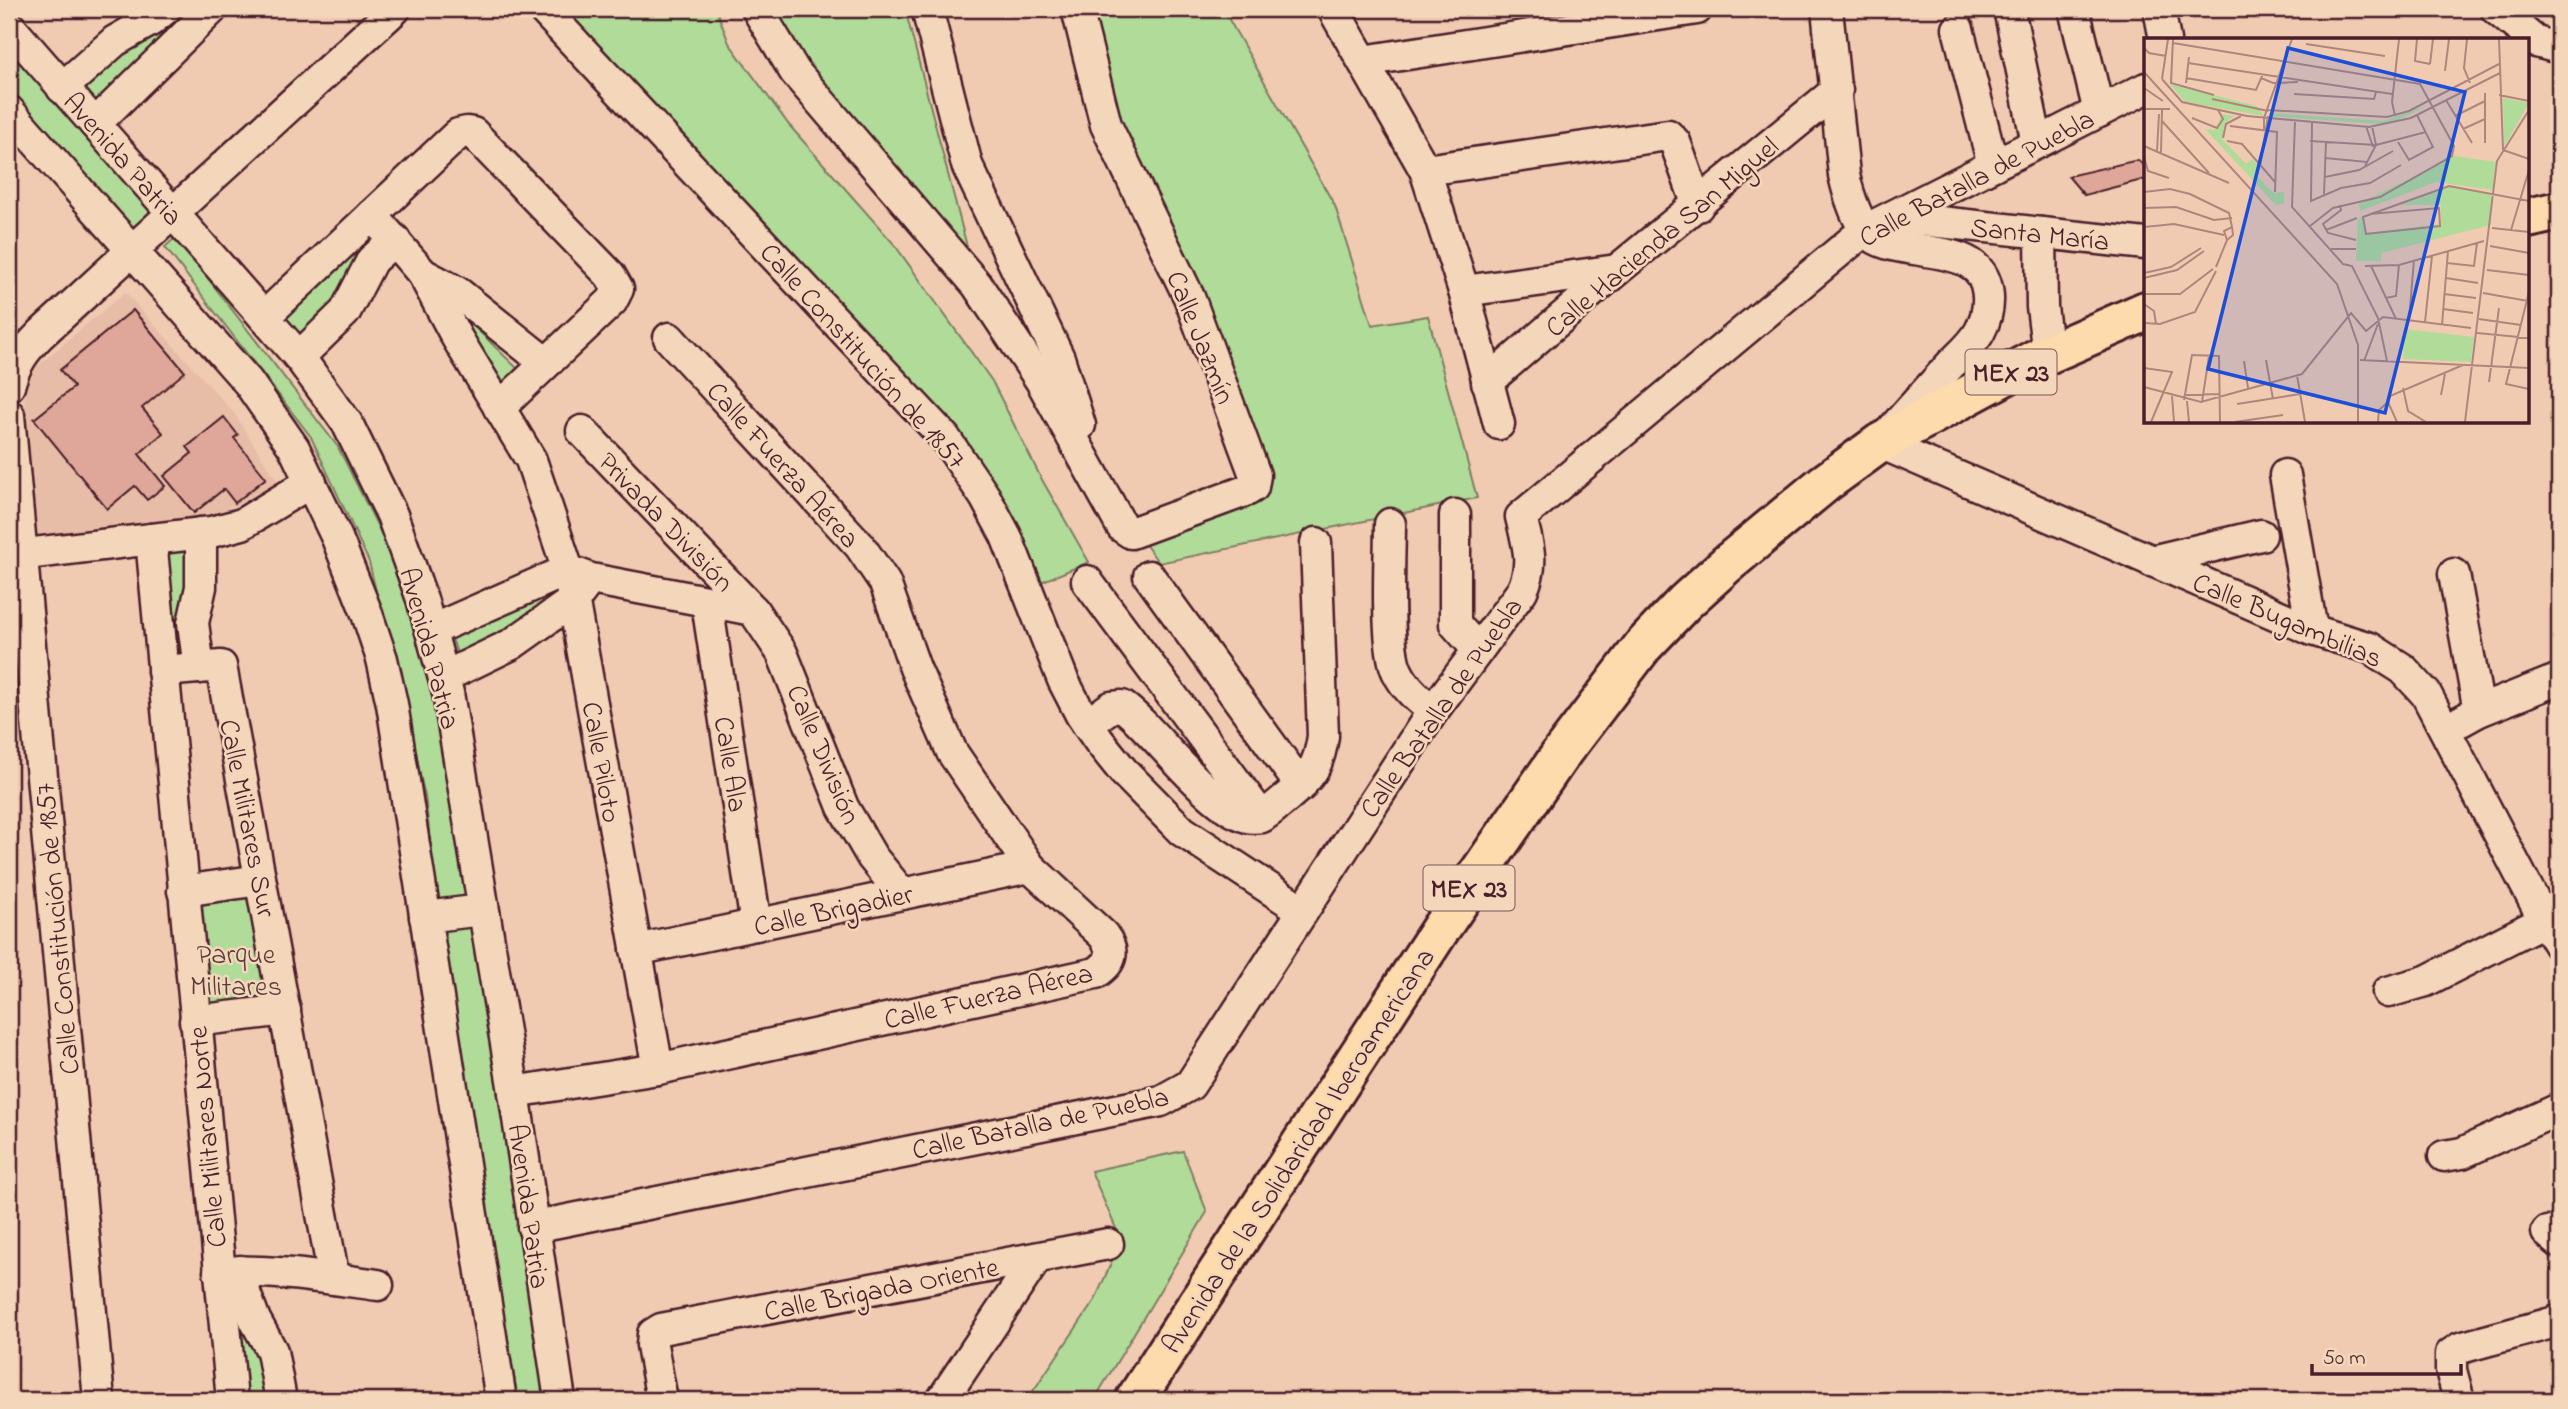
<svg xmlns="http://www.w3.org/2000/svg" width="2568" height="1409" font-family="'Indie Flower',sans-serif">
	<rect width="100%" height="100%" fill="#f0cbb2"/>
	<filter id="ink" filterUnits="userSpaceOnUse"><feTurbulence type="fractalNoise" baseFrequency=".0143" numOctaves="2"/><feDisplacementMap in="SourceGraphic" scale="14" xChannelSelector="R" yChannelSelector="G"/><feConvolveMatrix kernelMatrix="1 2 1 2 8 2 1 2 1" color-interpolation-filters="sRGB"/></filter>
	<g filter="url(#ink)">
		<!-- built -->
		<polygon fill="#e8bda7" points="125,292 234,413 280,485 219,513 35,539 24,392 28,374"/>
		<!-- green -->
		<g fill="#b1db98" stroke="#7e7d62" stroke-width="2">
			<polygon points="165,9 184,9 197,24 95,124 63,88"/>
			<polygon points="546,9 716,9 729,43 789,125 894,244 992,381 1041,478 1089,562 1041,582 945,438"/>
			<polygon points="757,9 905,9 977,285"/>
			<polygon points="1075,9 1223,9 1335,206 1372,325 1428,316 1477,498 1159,563 1136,532 1253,487"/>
			<polygon points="9,28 163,211 128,246 9,111"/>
			<polygon points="358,235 368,247 345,294 298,348 272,319"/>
			<polygon points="176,237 338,447 402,575 446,743 547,1400 518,1400 441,931 425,796 369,562 311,437 165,247"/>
			<polygon points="448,301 521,372 501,391"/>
			<polygon points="197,533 199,668 167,670 151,539"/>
			<polygon points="551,589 559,606 459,659 450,633"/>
			<polygon points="258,891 278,1000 204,1008 192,898"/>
			<polygon points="1183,1151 1207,1212 1094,1400 1027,1400 1095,1300 1121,1240 1091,1171"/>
			<polygon points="240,1271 277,1400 232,1400"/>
		</g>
		<!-- building -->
		<g fill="#dfa799" stroke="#4a1f2b" stroke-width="2">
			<polygon points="2138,160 2146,168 2146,179 2084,195 2068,176"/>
			<polygon points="133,310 185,372 142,408 163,433 139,454 165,486 147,500 135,486 107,509 34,419 74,387 60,370"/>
			<polygon points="224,417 238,435 234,438 266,478 235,503 224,489 194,513 164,476 192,453 187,447"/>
		</g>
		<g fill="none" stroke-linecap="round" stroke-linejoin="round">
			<defs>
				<g id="minor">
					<polyline points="543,9 945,438 985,497 1006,536 1063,680 1081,715 1099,741 1123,771 1182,831 1302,910"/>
					<polyline points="757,9 795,72 977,285 1041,381 1122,527 1131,533 1248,490 1253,487 1255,475 1189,297 1106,125 1077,9"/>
					<polyline points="927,9 967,165 1059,358 1080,425"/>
					<polyline points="1333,9 1425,170 1464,291 1499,424"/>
					<path d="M1827,9L1844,175C1848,193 1858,227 1873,237C1892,251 1939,248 1966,261C1993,274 1992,308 1980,331C1974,343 1961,354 1952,363C1928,390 1904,416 1880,443L2312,630L2370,648L2403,669L2426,694L2544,920L2559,945"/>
					<polyline points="2009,9 2037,143"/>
					<polyline points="2074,9 2099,112"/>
					<polyline points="2159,9 2165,40"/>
					<polyline points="2496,9 2536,42 2559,48"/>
					<polyline points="9,26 299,357 347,423 392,515 422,599 448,693 514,1092 560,1400"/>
					<polyline points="1958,29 1993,165"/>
					<polyline points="1363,61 1697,9"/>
					<polyline points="62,88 115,41 150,21 165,9"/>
					<polyline points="9,111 248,382 294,448 337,538 366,611 382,659 392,704 501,1400"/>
					<polyline points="95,124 212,9"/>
					<polyline points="1425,170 1668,135 1675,142 1698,206"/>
					<polyline points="372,215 423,274 457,338 531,460 568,570 658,1069"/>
					<polyline points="1892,217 2146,244"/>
					<polyline points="2041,233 2042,307 2048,354"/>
					<polyline points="423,274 457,292 546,363"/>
					<polyline points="1464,291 1617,270"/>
					<polyline points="264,317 458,134 467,132 473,133 610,275 618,289 612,301 499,408"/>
					<polyline points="299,357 345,312 372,260 395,240"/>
					<polyline points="1487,382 1617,270 1837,90"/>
					<path d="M9,386C15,363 25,350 41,334L395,9"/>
					<polyline points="9,415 99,1400"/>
					<polyline points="582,431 753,610 782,653 843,807 872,857 902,894"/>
					<polyline points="2285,475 2312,630"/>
					<polyline points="1455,515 1455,624 1478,650"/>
					<path d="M1390,524C1390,556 1385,646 1397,671C1405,688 1418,699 1433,711"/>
					<polyline points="151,539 232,1400"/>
					<polyline points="9,556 211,532 242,524 311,482"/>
					<polyline points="2151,561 2261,535"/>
					<polyline points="2454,574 2479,711"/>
					<polyline points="1149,576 1301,786"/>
					<polyline points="1087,581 1262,817"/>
					<polyline points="707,603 756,925"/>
					<polyline points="432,630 568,570 591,579 753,610"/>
					<polyline points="199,668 193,623 201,587 201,533"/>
					<polyline points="163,671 221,666 334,1279"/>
					<polyline points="444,677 512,644 574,600 584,587"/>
					<polyline points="2461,721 2479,711 2559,679"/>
					<path d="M1087,724L1111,707L1122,706C1154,727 1222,828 1260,817C1269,814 1278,804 1286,798C1310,778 1319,767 1323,736L1316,543"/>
					<polyline points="183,891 260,880"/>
					<polyline points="425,917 482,910"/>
					<polyline points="636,950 1030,867"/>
					<polyline points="2388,992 2426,981 2559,913"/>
					<polyline points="195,1021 285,1010"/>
					<path d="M514,1092L658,1069L1096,973C1113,962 1115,951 1103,935L1030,867L952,752L915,668L885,583L860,546L669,338"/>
					<polyline points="2444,1156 2462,1153 2559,1109"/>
					<path d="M533,1227L1161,1101L1190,1085L1433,711L1522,591C1535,563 1528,546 1521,517L1865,230L2146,88"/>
					<polyline points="2547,1232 2559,1242"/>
					<polyline points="240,1271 246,1296 255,1320 272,1351 281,1400"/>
					<path d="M219,1272C272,1269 326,1278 378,1285"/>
					<polyline points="662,1400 652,1345 653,1334 661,1329 1108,1244"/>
					<polyline points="942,1400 1036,1259"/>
					<polyline points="2459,1400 2451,1370 2451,1354 2460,1348 2559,1321"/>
				</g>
				<g id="highway">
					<polyline points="2528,218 2559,211"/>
					<polyline points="1135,1400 1441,928 1563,751 1643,646 1685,602 1727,564 1825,483 1880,443 2034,360 2146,311"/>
				</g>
			</defs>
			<!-- minor casing -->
			<use href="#minor" stroke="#4a1f2b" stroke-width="35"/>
			<!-- highway casing -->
			<use href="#highway" stroke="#4a1f2b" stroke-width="44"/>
			<!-- minor -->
			<use href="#minor" stroke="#f4d6ba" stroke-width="30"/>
			<!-- highway -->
			<use href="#highway" stroke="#fddbac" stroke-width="38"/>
		</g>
	</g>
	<g text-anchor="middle" stroke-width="5" stroke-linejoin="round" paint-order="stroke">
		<!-- shield labels -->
		<g fill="#f4d6ba" stroke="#7d5656" stroke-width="2">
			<rect x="1965.5" y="349.5" width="91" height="45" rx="5"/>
			<rect x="1423.5" y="865.5" width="91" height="45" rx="5"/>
		</g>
		<g font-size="26" font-weight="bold" fill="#4a1f2b">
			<text x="2011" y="381">MEX 23</text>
			<text x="1469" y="897">MEX 23</text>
		</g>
		<!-- street labels -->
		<g font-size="28" fill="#4a1f2b" stroke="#f4d6ba">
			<text transform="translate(124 158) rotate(49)" y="10">Avenida Patria</text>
			<text transform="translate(1976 177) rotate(-28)" y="10">Calle Batalla de Puebla</text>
			<text transform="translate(2040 233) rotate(6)" y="10">Santa María</text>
			<text transform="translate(1661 236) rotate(-40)" y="10">Calle Hacienda San Miguel</text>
			<text transform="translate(1202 337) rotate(68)" y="10">Calle Jazmín</text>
			<text transform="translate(864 355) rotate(48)" y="10">Calle Constitución de 1857</text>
			<text transform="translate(784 464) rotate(48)" y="10">Calle Fuerza Aérea</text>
			<text transform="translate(667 521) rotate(46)" y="10">Privada División</text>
			<text transform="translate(2288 619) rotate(23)" y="10">Calle Bugambilias</text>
			<text transform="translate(431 648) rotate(75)" y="10">Avenida Patria</text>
			<text transform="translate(1440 707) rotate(-55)" y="10">Calle Batalla de Puebla</text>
			<text transform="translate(825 754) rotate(67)" y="10">Calle División</text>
			<text transform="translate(603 762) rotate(80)" y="10">Calle Piloto</text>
			<text transform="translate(732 764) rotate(81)" y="10">Calle Ala</text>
			<text transform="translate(249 818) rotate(79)" y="10">Calle Militares Sur</text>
			<text transform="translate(833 909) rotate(-12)" y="10">Calle Brigadier</text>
			<text transform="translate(56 929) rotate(-95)" y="10">Calle Constitución de 1857</text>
			<text transform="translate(988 995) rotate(-13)" y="10">Calle Fuerza Aérea</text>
			<text transform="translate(1040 1122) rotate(-12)" y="10">Calle Batalla de Puebla</text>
			<text transform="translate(206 1137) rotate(-95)" y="10">Calle Militares Norte</text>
			<text transform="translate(1297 1150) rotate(-57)" y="10">Avenida de la Solidaridad Iberoamericana</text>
			<text transform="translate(530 1206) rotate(82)" y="10">Avenida Patria</text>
			<text transform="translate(881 1288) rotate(-11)" y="10">Calle Brigada Oriente</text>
		</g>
		<!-- park labels -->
		<g font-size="28" fill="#593b3b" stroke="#f4d6ba">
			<text x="236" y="963">Parque<tspan x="236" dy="32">Militares</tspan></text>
		</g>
	</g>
	<!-- overview -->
	<g transform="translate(2144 38)">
		<rect width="385" height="385" fill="#f0cbb2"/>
		<path d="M26,46L113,68L120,78L41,64ZM359,60L385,65L360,109ZM284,67L254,82L236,86L125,78V75L239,83ZM78,76L91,78L84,82L78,101L102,126L108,121L117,130L111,135L124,150L131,155L140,154V166L132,167L61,91L71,92ZM310,118L352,124L349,152L292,144L216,173L215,166ZM305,148L349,157L347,187L237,215V223H212L214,181L219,179L221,195L297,186V167H255ZM260,291L330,299L327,324L259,321Z" fill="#b1db98"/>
		<path fill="none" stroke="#ae867c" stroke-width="2" d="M29,1L27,45L70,57M273,1L271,23L286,26M323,1L320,30L326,45M355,1L359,112M29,5L276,46L310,108L308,118L236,159L189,170L166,188M162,6L241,18M0,10L5,15L22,18M44,25L248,56M286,26L289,1M301,33L305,1M0,34L193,246L214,307V384M42,40L112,52L119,36M117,40L129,45L154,44M18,41L38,64L103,78L225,89L267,80L356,35M18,41L24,1M42,45L45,19M0,50L19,63M341,55V105M150,56L230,61L232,54M355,57L385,63M68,61L124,73M302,62L328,105M0,71H26M123,72L243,79L265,73L355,26M251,78L248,64L255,1M311,78L341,63M48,80L73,90L79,81L74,72M151,82L148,169L199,226L208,228L234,280L243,323M18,83L65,135M168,84L167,163L197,150L226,145L257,127M86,88L133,94L131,154M222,88L229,109M319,91L341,81M120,94V80L148,1M79,100L82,86L97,78M83,103L98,106L131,144M166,103L232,107L282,94M254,104L265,122L289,109L273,77M0,108L85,145M359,112L385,121M13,113L15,76M17,115L18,72M0,119L4,133L25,140M181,120L223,124M116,128L124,78M221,128L232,107L228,88M181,139L215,132L249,113M0,154L26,151L46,156L85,175L88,189M180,156L182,104M196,167L197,172L179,186L184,195L212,202M0,170L32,169L70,182L88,180M226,176L295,170L296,188L222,196L219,179L305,148L385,163M0,189L30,186L80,197M348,190L385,194M182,192L213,180M367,192L385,132M346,208L385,215M187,211H212M303,225L330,228L333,205M221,228L255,227L340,203M227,228L252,281M72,229L83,202L89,197L88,189L80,193L83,202M343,232L385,237M0,235L27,229L57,210M0,240L33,232L60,213M302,240L334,245M385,254L362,346L385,351M339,255L384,263M0,256H36L69,231M300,256L332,260M242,260L252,258L255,227M0,266L10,273L12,286M299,271L329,275M335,281L377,287M265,282L270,222M281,284L288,218M0,285L16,286L51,274L72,233M298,287L304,213M333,295L385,300M122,322L129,361M216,322L385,330M100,323L104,350M220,323L234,286M0,330L28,334L7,384M153,337L161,384M345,344L355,270M0,349L57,364L158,336L207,275L222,293L239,279L327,290M259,350L264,373L282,384M42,357L76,356M297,357L301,336M28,358L30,384M40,362L48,317L75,318L76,384M43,363L45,384M58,364L65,318M93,366L156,356M91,384L139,377M234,384L235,372L244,364M253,384L244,364L246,358L319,327M321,384L353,123L385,72"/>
		<path fill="#1d4ed8" fill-opacity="0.15" stroke="#1d4ed8" stroke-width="3.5" d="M144,10L321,54L241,375L64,331Z"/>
		<rect width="385" height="385" fill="none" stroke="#4a1f2b" stroke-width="3.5"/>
	</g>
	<!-- margin -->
	<rect width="2568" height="1409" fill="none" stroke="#f4d6ba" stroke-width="35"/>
	<rect x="18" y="18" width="2533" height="1374" fill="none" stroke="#4a1f2b" stroke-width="2.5" filter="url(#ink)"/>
	<!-- scale -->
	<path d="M2312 1364v10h149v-10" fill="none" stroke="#4a1f2b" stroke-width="3.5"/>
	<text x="2323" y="1364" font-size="21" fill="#4a1f2b" stroke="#f4d6ba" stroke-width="5" paint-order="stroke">50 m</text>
</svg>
